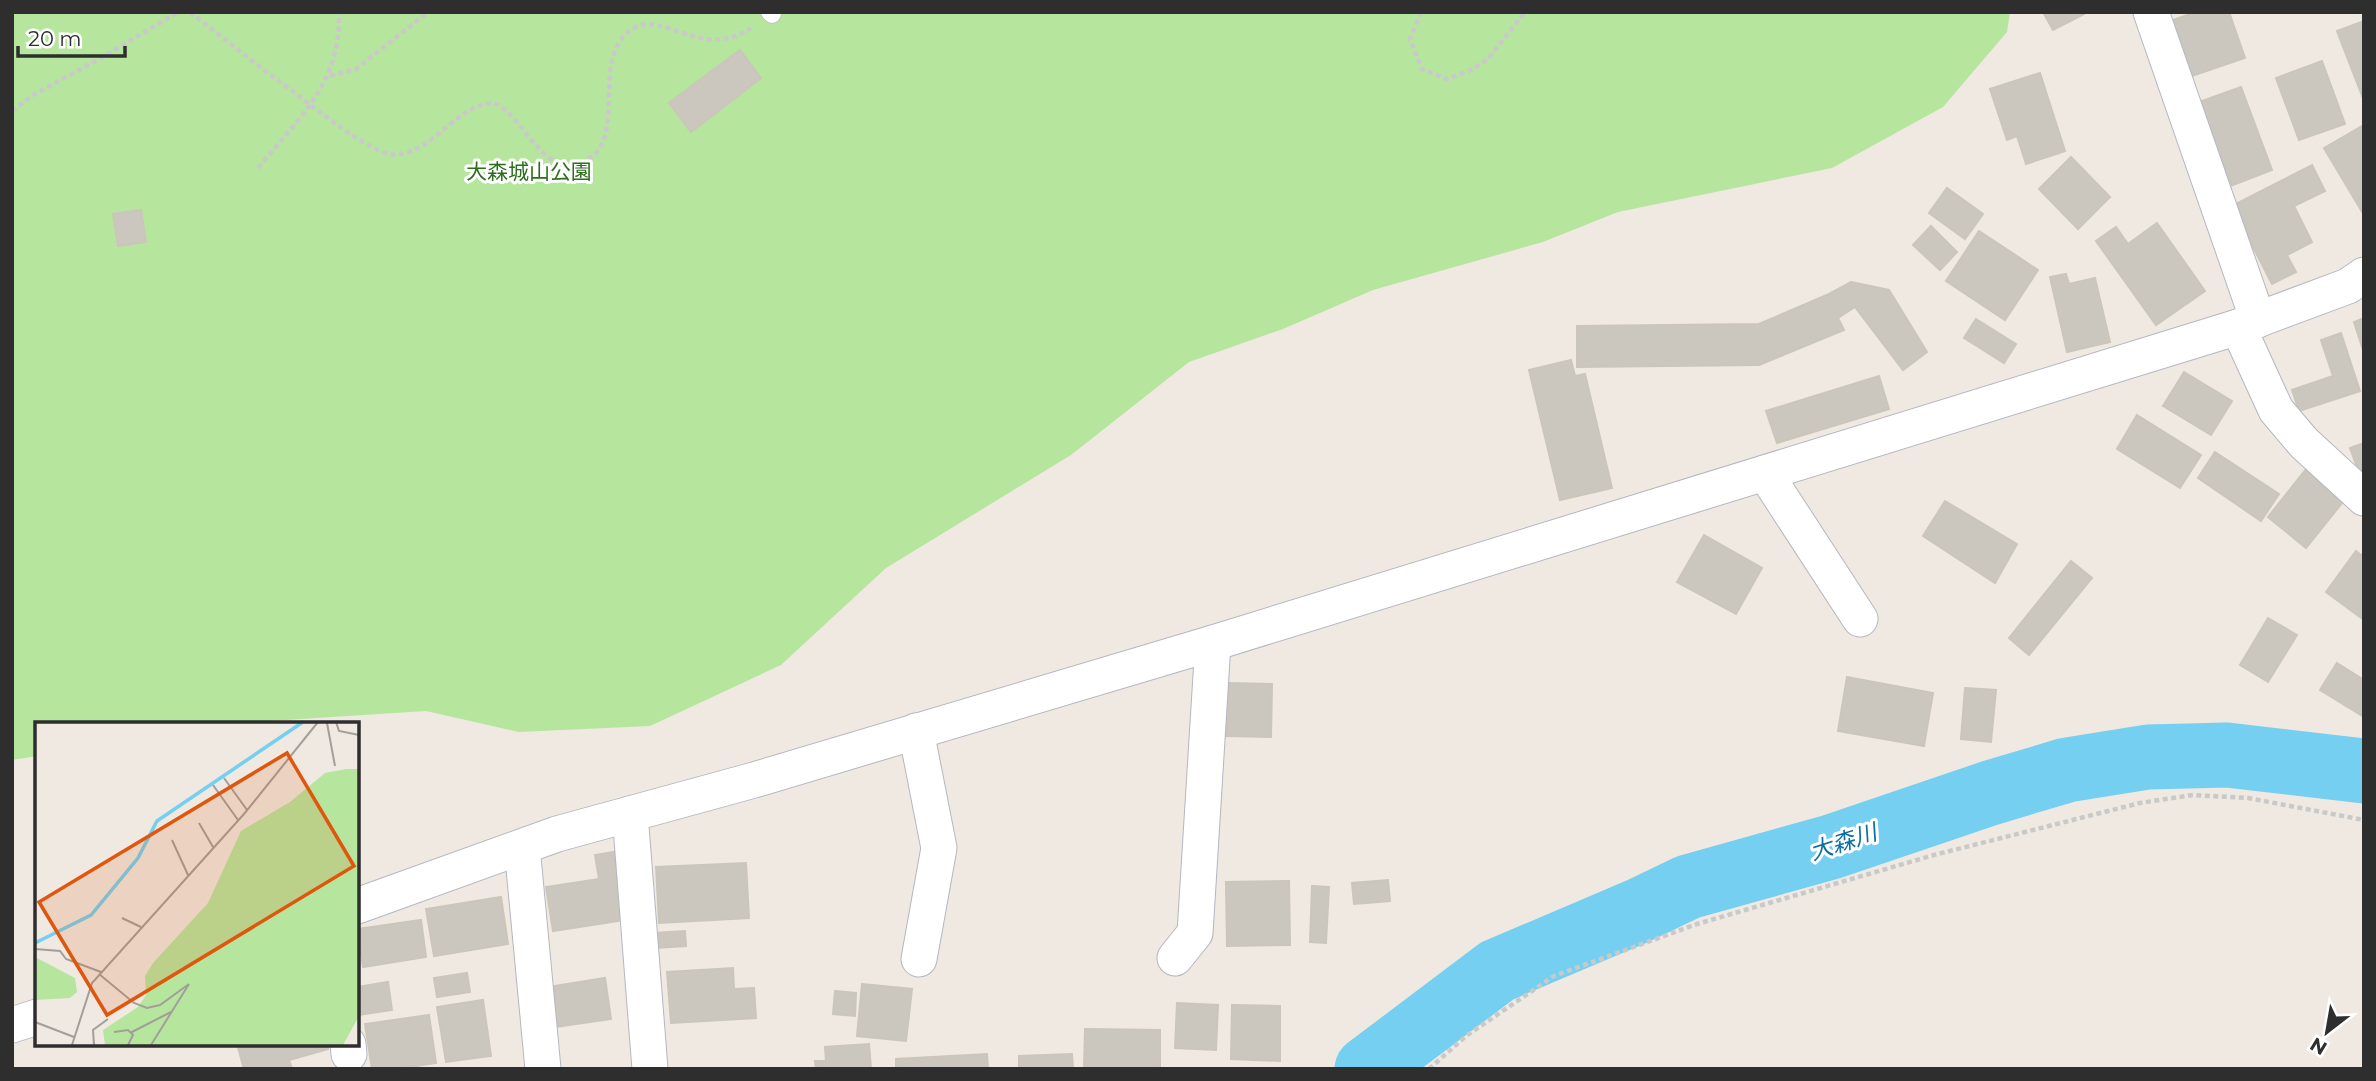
<svg xmlns="http://www.w3.org/2000/svg" width="2376" height="1081" font-family="Montserrat,'Noto Sans JP',sans-serif">
	<rect width="100%" height="100%" fill="#efe9e1"/>
	<!-- green -->
	<polygon fill="#b6e59e" points="12,12 2010,12 2007,32 1943,107 1832,168 1618,212 1543,242 1373,290 1283,329 1189,362 1071,455 886,568 781,665 650,726 519,732 426,711 222,724 37,724 37,756 12,760"/>
	<g fill="none" stroke-linecap="round" stroke-linejoin="round">
		<!-- river -->
		<polyline stroke="#75cff0" stroke-width="65" points="1367,1069 1497,971 1638,911 1688,887 1831,847 1990,793 2067,770 2148,757 2227,755 2364,771"/>
	</g>
	<!-- building -->
	<g fill="#cbc7bf" stroke="#cbc5ba" stroke-width="2">
		<polygon points="2043,12 2083,12 2084,14 2053,30"/>
		<polygon points="2196,12 2229,12 2245,58 2189,77 2170,21"/>
		<polygon points="2364,21 2364,101 2337,31"/>
		<polygon points="740,50 761,78 691,132 669,103"/>
		<polygon points="2322,61 2345,124 2299,140 2276,78"/>
		<polygon points="2040,73 2065,151 2026,164 2017,136 2007,140 1990,89"/>
		<polygon points="2241,87 2272,170 2228,187 2196,103"/>
		<polygon points="2364,125 2364,215 2324,148"/>
		<polygon points="2071,157 2110,197 2078,229 2039,189"/>
		<polygon points="2312,165 2325,191 2294,206 2312,242 2287,255 2296,272 2272,284 2232,206"/>
		<polygon points="1947,188 1983,214 1965,239 1929,213"/>
		<polygon points="141,210 146,242 118,246 113,214"/>
		<polygon points="2157,223 2205,291 2156,325 2096,241 2116,227 2128,244"/>
		<polygon points="1931,226 1957,252 1940,270 1913,245"/>
		<polygon points="1979,231 2038,270 2005,320 1946,281"/>
		<polygon points="2066,274 2069,284 2095,278 2110,342 2067,352 2050,277"/>
		<polygon points="1851,282 1889,290 1927,352 1903,370 1855,307 1838,318 1844,330 1759,365 1577,367 1577,326 1759,324 1829,294"/>
		<polygon points="2364,318 2364,353 2354,322"/>
		<polygon points="1976,319 2016,344 2004,363 1964,338"/>
		<polygon points="2341,333 2360,391 2299,411 2292,390 2333,376 2321,340"/>
		<polygon points="1571,360 1575,376 1585,374 1612,488 1560,500 1529,370"/>
		<polygon points="2184,372 2232,401 2211,435 2163,406"/>
		<polygon points="1879,376 1889,409 1777,443 1766,411"/>
		<polygon points="2137,415 2201,455 2180,488 2117,449"/>
		<polygon points="2364,443 2364,483 2363,483 2350,448"/>
		<polygon points="2215,452 2279,494 2261,521 2198,478"/>
		<polygon points="2307,468 2346,498 2306,548 2268,517"/>
		<polygon points="1945,501 2017,544 1995,583 1923,536"/>
		<polygon points="1704,535 1762,568 1736,614 1677,582"/>
		<polygon points="2356,551 2364,557 2364,620 2326,592"/>
		<polygon points="2071,561 2092,578 2029,655 2009,638"/>
		<polygon points="2268,618 2297,635 2268,682 2240,665"/>
		<polygon points="2337,663 2364,680 2364,717 2320,690"/>
		<polygon points="1847,677 1933,693 1924,746 1838,731"/>
		<polygon points="1227,683 1272,684 1271,737 1226,736"/>
		<polygon points="1965,688 1996,690 1991,742 1961,739"/>
		<polygon points="614,852 625,920 553,931 546,887 599,879 595,855"/>
		<polygon points="746,863 749,918 659,923 656,867"/>
		<polygon points="1388,880 1390,901 1354,904 1352,883"/>
		<polygon points="1289,881 1290,945 1227,946 1226,882"/>
		<polygon points="1312,886 1329,887 1326,943 1310,942"/>
		<polygon points="501,897 508,944 434,956 426,909"/>
		<polygon points="421,920 426,957 363,967 357,929"/>
		<polygon points="685,931 686,946 656,948 655,933"/>
		<polygon points="733,968 734,989 754,988 756,1018 671,1023 667,972"/>
		<polygon points="467,973 470,992 437,997 434,978"/>
		<polygon points="605,978 611,1019 555,1027 548,987"/>
		<polygon points="388,982 392,1010 358,1015 357,987"/>
		<polygon points="862,984 912,989 906,1041 857,1036"/>
		<polygon points="835,991 856,993 855,1016 833,1014"/>
		<polygon points="483,1000 491,1056 446,1062 437,1007"/>
		<polygon points="1177,1003 1218,1005 1216,1050 1175,1048"/>
		<polygon points="1232,1005 1280,1006 1280,1061 1231,1059"/>
		<polygon points="429,1015 436,1063 398,1069 372,1069 365,1024"/>
		<polygon points="1085,1029 1160,1030 1160,1069 1084,1069"/>
		<polygon points="237,1044 326,1044 328,1049 289,1060 292,1069 244,1069"/>
		<polygon points="869,1044 871,1069 816,1069 815,1061 826,1061 825,1047"/>
		<polygon points="987,1054 988,1069 896,1069 896,1059"/>
		<polygon points="1072,1054 1073,1069 1019,1069 1019,1056"/>
	</g>
	<g fill="none" stroke-linecap="round" stroke-linejoin="round">
		<defs>
			<polyline id="service" points="770,12 772,14"/>
			<g id="minor">
				<polyline points="2151,12 2258,320"/>
				<polyline points="2238,327 2276,410 2304,443 2364,498"/>
				<polyline points="1765,473 1860,619"/>
				<polyline points="916,731 939,848 919,959"/>
				<polyline points="630,814 650,1069"/>
				<polyline points="522,847 543,1069"/>
				<polyline points="357,906 557,834 754,780 1213,643 2238,327 2348,286 2364,275"/>
				<polyline points="1175,958 1195,933 1213,643"/>
				<polyline points="12,1025 37,1017"/>
				<polyline points="348,1044 349,1054"/>
			</g>
		</defs>
		<!-- service casing -->
		<use href="#service" stroke="#b4b7c1" stroke-width="19"/>
		<!-- minor casing -->
		<use href="#minor" stroke="#b4b7c1" stroke-width="37"/>
		<!-- path -->
		<g stroke="#c9c9c9" stroke-width="4.5" stroke-dasharray="5 3.5" stroke-linecap="butt">
			<path d="M190,12C226,41 263,69 300,97C324,115 349,135 376,149C384,153 393,156 401,154C436,148 458,104 494,103C524,117 540,171 575,164C636,152 584,56 634,28C664,11 703,61 751,28"/>
			<polyline points="1421,12 1410,39 1422,69 1447,79 1471,70 1487,60 1525,12"/>
			<polyline points="330,76 356,69 428,12"/>
			<polyline points="12,111 33,95 101,58 178,12"/>
			<path d="M258,168C300,116 341,84 339,12"/>
			<polyline points="1429,1069 1466,1036 1554,976 1697,924 1934,855 2140,803 2193,795 2248,798 2364,820"/>
		</g>
		<!-- service -->
		<use href="#service" stroke="#fff" stroke-width="18"/>
		<!-- minor -->
		<use href="#minor" stroke="#fff" stroke-width="35"/>
	</g>
	<g text-anchor="middle" stroke-width="6" stroke-linejoin="round" paint-order="stroke">
		<!-- park labels -->
		<g font-size="21" fill="#2c6e1b" stroke="#fff">
			<text x="529" y="179">大森城山公園</text>
		</g>
		<!-- water labels -->
		<g font-size="23" font-style="italic" fill="#0d6fa3" stroke="#fff">
			<text transform="translate(1843 842) rotate(-18)" y="8">大森川</text>
		</g>
	</g>
	<!-- overview -->
	<g transform="translate(35 722)">
		<rect width="324" height="324" fill="#efe9e1"/>
		<path d="M311,47H324V294L308,323H70L68,308L103,285L111,273L110,254L118,241L173,181L206,109L255,80L290,51ZM0,235L40,256L42,270L35,276L0,278Z" fill="#b6e59e"/>
		<path fill="none" stroke="#75cff0" stroke-width="3.5" d="M0,221L56,193L103,136L122,99L268,0"/>
		<path fill="none" stroke="#a29e99" stroke-width="2" d="M301,0L304,9L324,13M292,1L300,44M189,56L212,88M178,63L203,98M164,101L178,125M137,118L153,153M87,196L106,205M0,227L25,229L31,237L66,250M64,252L99,281L112,286L125,283L154,262L116,323M0,300L39,315M79,310L93,308L98,313L93,323M95,311L136,290M37,323L57,261L209,92L283,0M59,323L58,308L73,297"/>
		<path fill="#df570e" fill-opacity="0.15" stroke="#df570e" stroke-width="3.5" d="M252,31L319,144L72,293L4,180Z"/>
		<rect width="324" height="324" fill="none" stroke="#2e2e2e" stroke-width="3.5"/>
	</g>
	<!-- border -->
	<rect width="2376" height="1081" fill="none" stroke="#2e2e2e" stroke-width="28"/>
	<!-- north arrow -->
	<g transform="translate(2327 1032) rotate(211)" stroke="#ffffff" stroke-width="5" paint-order="stroke">
	<path d="M0-5L12 26L0 18L-12 26Z" fill="#2e2e2e"/>
	<text y="-10" font-size="19" font-weight="bold" text-anchor="middle" fill="#2e2e2e">N</text>
	</g>
	<!-- scale -->
	<path d="M18 46v10h107v-10" fill="none" stroke="#2e2e2e" stroke-width="3.5"/>
	<text x="28" y="46" font-size="21" fill="#2e2e2e" stroke="#ffffff" stroke-width="5" paint-order="stroke">20 m</text>
</svg>
